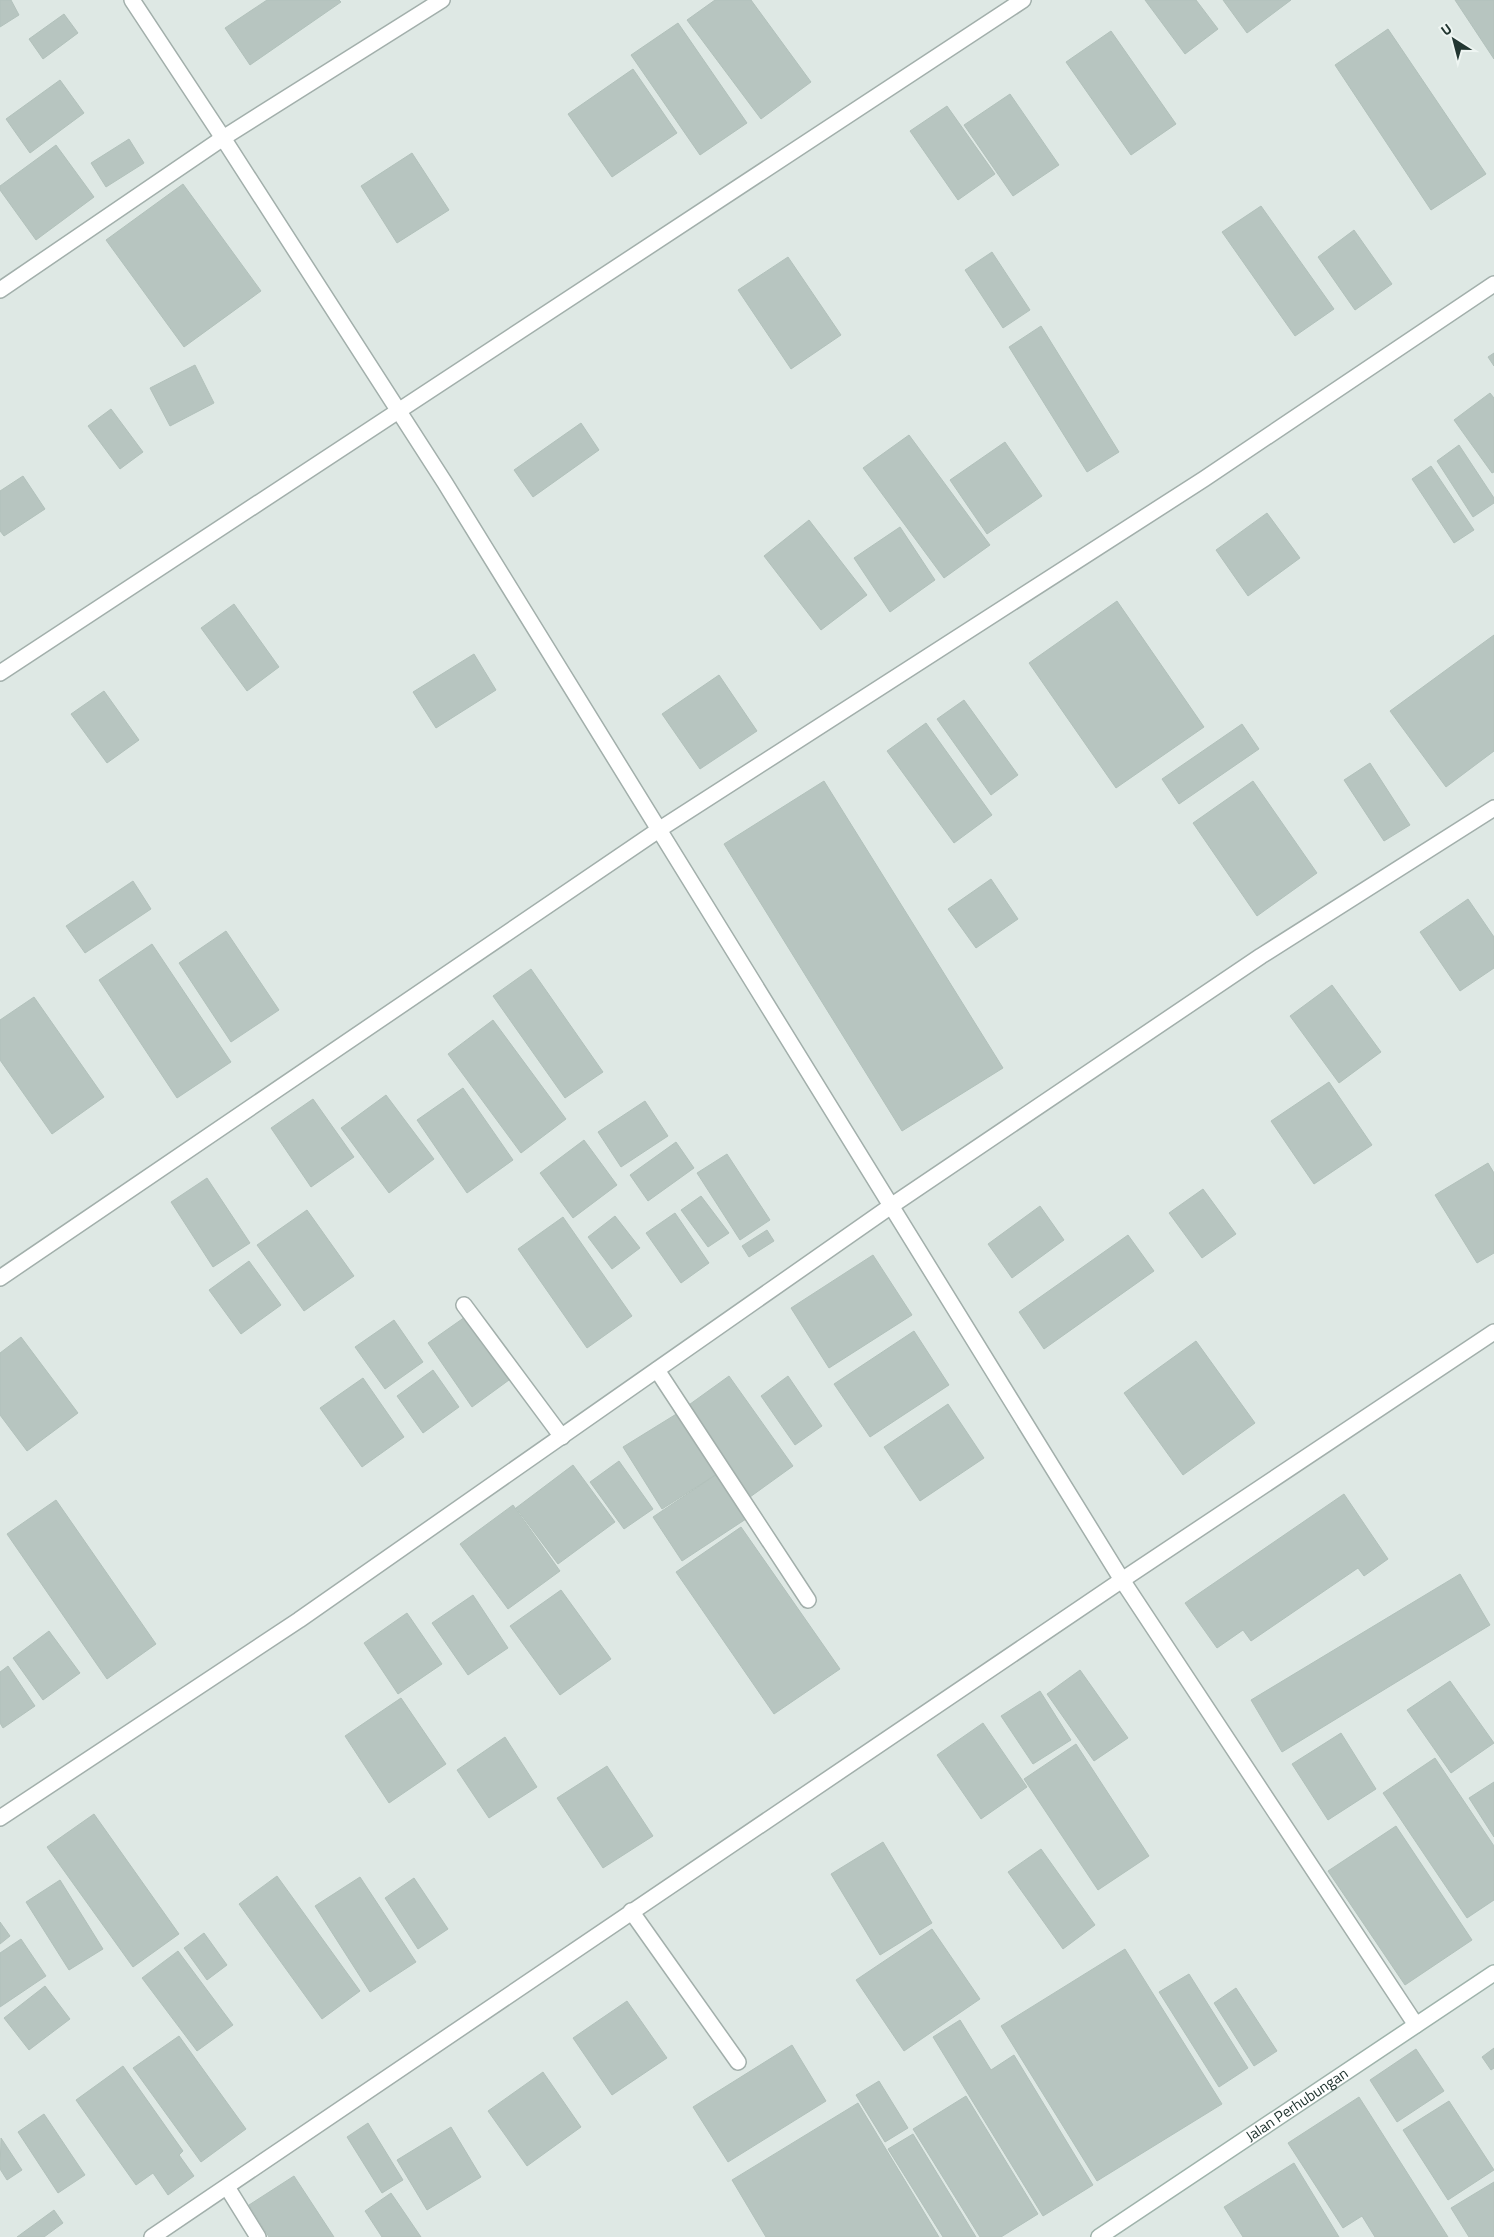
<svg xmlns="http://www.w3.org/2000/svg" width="1494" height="2237" font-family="'Titillium Web',sans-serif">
	<rect width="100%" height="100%" fill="#dee8e4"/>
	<!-- building -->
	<g fill="#b7c5c0" stroke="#b2c1bb">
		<polygon points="0,0 11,0 19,15 0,27"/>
		<polygon points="267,0 339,0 341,2 250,65 225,28"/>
		<polygon points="715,0 751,0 811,82 761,119 687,20"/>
		<polygon points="1145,0 1196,0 1218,29 1185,54"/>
		<polygon points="1223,0 1291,0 1247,33"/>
		<polygon points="1455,0 1494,0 1494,59"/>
		<polygon points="64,14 78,33 43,59 29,39"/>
		<polygon points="678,23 747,123 700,155 631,55"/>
		<polygon points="1388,29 1486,174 1431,210 1335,65"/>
		<polygon points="1111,31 1176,124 1131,155 1066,62"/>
		<polygon points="633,69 677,133 612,177 568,114"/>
		<polygon points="60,80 84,113 30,153 6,119"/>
		<polygon points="1010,94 1059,165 1013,196 964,125"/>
		<polygon points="947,106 995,174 958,200 910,131"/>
		<polygon points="129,139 144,163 106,187 91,163"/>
		<polygon points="56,145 94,197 36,240 0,190 0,186"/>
		<polygon points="412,153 449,210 397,243 361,186"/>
		<polygon points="183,184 261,291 184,347 106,240"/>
		<polygon points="1261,206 1334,309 1295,336 1222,232"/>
		<polygon points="1354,230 1392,284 1355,310 1318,257"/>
		<polygon points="992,252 1030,310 1003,328 965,270"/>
		<polygon points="788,257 841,335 791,369 738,290"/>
		<polygon points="1041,326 1119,452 1087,472 1009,347"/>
		<polygon points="1494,353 1494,366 1488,357"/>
		<polygon points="195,365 214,403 170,426 150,388"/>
		<polygon points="1490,393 1494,398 1494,472 1492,473 1454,420"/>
		<polygon points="111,409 143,452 120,469 88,426"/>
		<polygon points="581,423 599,450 533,497 514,470"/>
		<polygon points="909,435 990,545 944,578 863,468"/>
		<polygon points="1005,442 1042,496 987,534 950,480"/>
		<polygon points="1459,445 1494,498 1494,503 1473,517 1437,461"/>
		<polygon points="1431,466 1474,530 1454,543 1412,479"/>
		<polygon points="23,476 45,509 4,536 0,531 0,491"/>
		<polygon points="1267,513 1300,558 1248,596 1216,550"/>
		<polygon points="809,520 867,595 821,630 764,556"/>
		<polygon points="900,527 935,580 890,612 854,558"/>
		<polygon points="1117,601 1204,727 1116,788 1029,663"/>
		<polygon points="234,604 279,667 247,691 201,628"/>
		<polygon points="1494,635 1494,751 1446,787 1390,711"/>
		<polygon points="474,654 496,690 436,728 413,692"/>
		<polygon points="719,675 757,731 700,769 662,714"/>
		<polygon points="104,691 139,740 107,763 71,714"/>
		<polygon points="964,700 1018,775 991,795 937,719"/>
		<polygon points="926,723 992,815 954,843 887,751"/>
		<polygon points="1242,724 1259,749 1179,804 1162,779"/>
		<polygon points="1370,763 1410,825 1384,841 1344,780"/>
		<polygon points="824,781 1003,1068 902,1131 724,844"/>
		<polygon points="1253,781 1317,873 1257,916 1193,823"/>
		<polygon points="991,879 1018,919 976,948 948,909"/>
		<polygon points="133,881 151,909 85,953 66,926"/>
		<polygon points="1468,899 1494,937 1494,968 1460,991 1420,932"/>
		<polygon points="226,931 279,1010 231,1042 179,963"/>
		<polygon points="152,944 231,1062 177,1098 99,980"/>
		<polygon points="531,969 603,1072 565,1098 493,996"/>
		<polygon points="1332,985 1381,1052 1339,1083 1290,1016"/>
		<polygon points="34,997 104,1097 52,1134 0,1060 0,1020"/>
		<polygon points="493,1020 566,1119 521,1153 448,1054"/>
		<polygon points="1329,1082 1372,1145 1314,1184 1271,1121"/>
		<polygon points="463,1088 513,1160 467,1193 417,1120"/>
		<polygon points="386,1095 434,1159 389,1193 341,1128"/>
		<polygon points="313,1099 354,1157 311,1187 271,1128"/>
		<polygon points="645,1101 668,1136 621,1167 598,1132"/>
		<polygon points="584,1140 617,1185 573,1218 540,1173"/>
		<polygon points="676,1142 694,1168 648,1201 630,1175"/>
		<polygon points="727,1154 770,1220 740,1240 697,1173"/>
		<polygon points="1488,1163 1494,1173 1494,1253 1477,1263 1435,1195"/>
		<polygon points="207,1178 250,1243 213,1267 171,1202"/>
		<polygon points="1203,1189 1236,1234 1202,1258 1169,1213"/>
		<polygon points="701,1196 729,1233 708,1247 681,1210"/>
		<polygon points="1040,1206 1064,1240 1012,1278 988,1244"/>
		<polygon points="307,1210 354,1276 304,1311 257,1245"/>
		<polygon points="675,1213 709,1263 681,1283 646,1233"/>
		<polygon points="615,1216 640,1248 612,1269 588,1237"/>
		<polygon points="563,1217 632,1316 587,1348 518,1249"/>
		<polygon points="767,1230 774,1241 749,1257 742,1246"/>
		<polygon points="1128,1235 1154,1271 1044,1349 1019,1312"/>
		<polygon points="873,1255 912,1315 829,1368 791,1308"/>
		<polygon points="249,1261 281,1305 241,1334 209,1290"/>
		<polygon points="465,1317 509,1380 472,1407 428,1343"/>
		<polygon points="394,1320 423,1362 385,1389 355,1347"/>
		<polygon points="914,1331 949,1385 870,1437 834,1384"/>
		<polygon points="21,1337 78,1413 27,1451 0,1415 0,1353"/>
		<polygon points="1196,1341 1255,1423 1183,1475 1124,1393"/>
		<polygon points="433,1370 459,1407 423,1433 397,1396"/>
		<polygon points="729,1376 793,1466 750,1497 686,1407"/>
		<polygon points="788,1376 822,1426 795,1445 761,1396"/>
		<polygon points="363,1378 404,1437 362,1467 320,1408"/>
		<polygon points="948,1404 984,1458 920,1501 884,1447"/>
		<polygon points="678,1413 717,1474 662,1509 623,1447"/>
		<polygon points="619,1461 653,1509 624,1529 590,1482"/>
		<polygon points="573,1465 615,1522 558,1564 516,1508"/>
		<polygon points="717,1474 746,1519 682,1561 653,1517"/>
		<polygon points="1344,1494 1388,1559 1364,1576 1358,1568 1251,1641 1243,1630 1217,1648 1185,1603"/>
		<polygon points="56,1500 156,1644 107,1679 7,1534"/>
		<polygon points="513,1505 560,1571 508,1609 460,1544"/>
		<polygon points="741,1527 840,1669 774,1714 676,1572"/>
		<polygon points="1460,1574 1490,1625 1282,1752 1251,1700"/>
		<polygon points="561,1590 611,1659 560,1695 510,1626"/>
		<polygon points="473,1595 508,1648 468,1675 432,1623"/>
		<polygon points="407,1613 442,1664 398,1694 364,1643"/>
		<polygon points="49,1631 80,1673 43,1700 13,1658"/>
		<polygon points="8,1666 35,1706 3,1728 0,1723 0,1672"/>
		<polygon points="1080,1670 1128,1738 1094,1761 1047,1694"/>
		<polygon points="1450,1681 1494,1743 1451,1773 1407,1710"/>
		<polygon points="1040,1691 1071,1740 1033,1764 1001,1716"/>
		<polygon points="401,1698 446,1764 389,1803 345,1736"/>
		<polygon points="983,1723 1027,1787 981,1819 937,1755"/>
		<polygon points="1341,1733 1376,1789 1328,1820 1292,1764"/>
		<polygon points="505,1737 537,1787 489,1818 457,1770"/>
		<polygon points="1076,1744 1149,1856 1098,1890 1024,1779"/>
		<polygon points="1435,1758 1494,1846 1494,1900 1467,1918 1383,1793"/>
		<polygon points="607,1766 653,1836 603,1868 557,1798"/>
		<polygon points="1494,1782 1494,1837 1469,1798"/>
		<polygon points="94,1814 179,1934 133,1967 47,1847"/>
		<polygon points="1396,1826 1472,1940 1405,1985 1328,1871"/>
		<polygon points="883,1842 932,1923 880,1955 831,1874"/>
		<polygon points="1041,1849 1095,1925 1063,1949 1008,1872"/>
		<polygon points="277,1876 360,1991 322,2019 239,1904"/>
		<polygon points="360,1877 416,1962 370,1992 315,1906"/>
		<polygon points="414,1878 448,1929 418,1949 385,1898"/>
		<polygon points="60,1880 103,1949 69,1970 26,1902"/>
		<polygon points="0,1922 10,1936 0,1944"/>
		<polygon points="932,1929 980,1999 904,2051 856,1980"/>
		<polygon points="204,1933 227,1965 207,1980 184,1948"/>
		<polygon points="21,1939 46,1976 0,2007 0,1953"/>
		<polygon points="1125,1949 1222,2104 1097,2181 1001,2026"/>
		<polygon points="178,1951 233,2025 197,2051 142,1978"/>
		<polygon points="1189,1974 1248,2068 1219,2087 1159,1992"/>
		<polygon points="45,1986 70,2019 29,2050 4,2018"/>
		<polygon points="1236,1988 1277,2051 1254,2066 1214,2003"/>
		<polygon points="627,2001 667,2058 612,2095 573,2038"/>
		<polygon points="960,2020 991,2070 1014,2055 1093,2185 1043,2216 933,2037"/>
		<polygon points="179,2036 246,2129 201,2162 133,2068"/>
		<polygon points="792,2045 826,2101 728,2162 693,2107"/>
		<polygon points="1494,2048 1494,2068 1491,2070 1482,2057"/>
		<polygon points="1416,2049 1444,2091 1397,2122 1370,2080"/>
		<polygon points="123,2066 183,2151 179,2155 194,2176 168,2195 153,2173 136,2185 76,2100"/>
		<polygon points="543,2072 581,2127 527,2166 488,2111"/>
		<polygon points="879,2081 908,2128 885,2142 856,2095"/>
		<polygon points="966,2096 1038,2214 1001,2237 980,2237 913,2129"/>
		<polygon points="1359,2097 1448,2237 1375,2237 1362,2216 1343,2228 1288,2143"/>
		<polygon points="1449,2101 1494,2170 1448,2200 1403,2130"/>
		<polygon points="858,2103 939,2237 766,2237 732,2180"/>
		<polygon points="44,2114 85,2175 58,2193 18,2132"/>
		<polygon points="368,2123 403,2180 382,2193 347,2137"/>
		<polygon points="451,2127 481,2177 427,2210 397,2160"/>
		<polygon points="913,2134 976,2237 943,2237 888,2149"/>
		<polygon points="1,2138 22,2170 7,2180 0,2169"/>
		<polygon points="1294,2163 1339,2237 1243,2237 1224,2207"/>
		<polygon points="294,2176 334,2237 269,2237 249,2205"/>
		<polygon points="1494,2182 1494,2237 1469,2237 1451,2208"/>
		<polygon points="391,2193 421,2237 382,2237 365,2211"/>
		<polygon points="54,2210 63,2223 44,2237 17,2237"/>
	</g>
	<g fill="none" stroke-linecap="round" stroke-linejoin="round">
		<defs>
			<g id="street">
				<polyline points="132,0 223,138 445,483 1122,1580 1416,2025"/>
				<polyline points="0,290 223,138 442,0"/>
				<polyline points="0,673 1023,0"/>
				<polyline points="0,1278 660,829 1204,479 1494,284"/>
				<polyline points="464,1305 562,1437"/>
				<polyline points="657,1370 808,1600"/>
				<polyline points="0,1818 299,1620 891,1206 1261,956 1494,808"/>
				<polyline points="631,1911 738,2062"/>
				<polyline points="227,2187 258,2237"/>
				<polyline points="152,2237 1122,1580 1494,1332"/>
			</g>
			<g id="secondary">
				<path id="s1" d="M1099,2237L1494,1973"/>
			</g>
		</defs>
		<!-- street casing -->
		<use href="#street" stroke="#a2afab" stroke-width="18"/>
		<!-- secondary casing -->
		<use href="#secondary" stroke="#9fb3ab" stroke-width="18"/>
		<!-- street -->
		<use href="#street" stroke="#fff" stroke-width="15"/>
		<!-- secondary -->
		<use href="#secondary" stroke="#fff" stroke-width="15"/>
	</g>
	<g text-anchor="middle" stroke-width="4" stroke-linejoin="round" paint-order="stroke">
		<!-- street labels -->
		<g font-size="15" fill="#223631" stroke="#eef5f2">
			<text dy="5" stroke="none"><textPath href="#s1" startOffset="238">Jalan Perhubungan</textPath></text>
		</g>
	</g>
	<!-- north arrow -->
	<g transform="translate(1454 40) rotate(324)" stroke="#eef5f2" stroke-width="4" paint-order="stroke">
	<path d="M0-4L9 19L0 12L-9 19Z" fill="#223631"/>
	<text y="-8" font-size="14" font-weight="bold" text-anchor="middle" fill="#223631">U</text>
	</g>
</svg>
